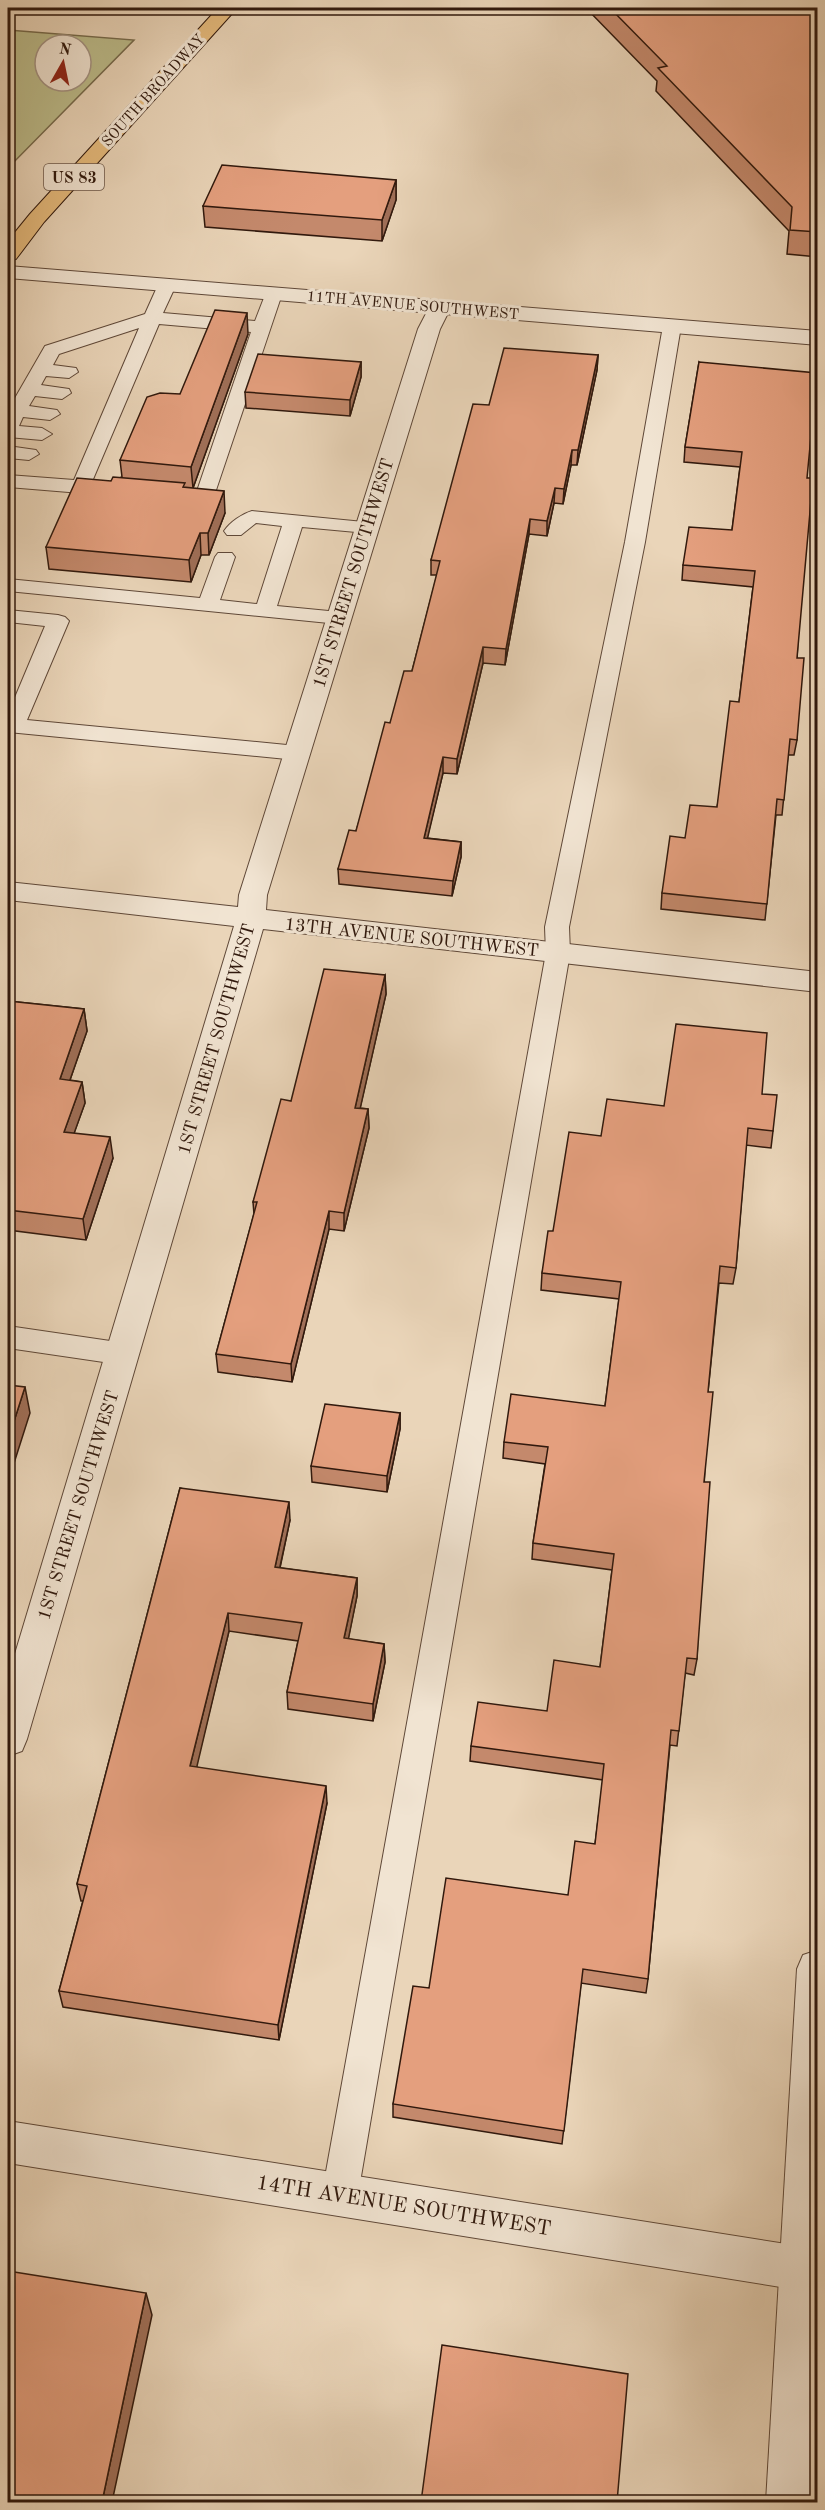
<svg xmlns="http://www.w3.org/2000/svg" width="825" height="2510" font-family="'Old Standard TT',serif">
	<rect width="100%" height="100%" fill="#ead5b9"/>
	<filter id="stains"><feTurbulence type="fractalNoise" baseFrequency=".00333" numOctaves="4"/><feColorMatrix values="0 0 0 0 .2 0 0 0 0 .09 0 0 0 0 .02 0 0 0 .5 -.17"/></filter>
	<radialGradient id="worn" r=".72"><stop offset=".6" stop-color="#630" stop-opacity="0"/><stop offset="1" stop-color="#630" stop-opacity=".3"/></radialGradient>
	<!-- green -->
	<path fill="#bcbc8b" stroke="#766a4c" stroke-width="1.5" fill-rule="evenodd" d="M8,30L134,40L8,168ZM45,45H81V81H45Z"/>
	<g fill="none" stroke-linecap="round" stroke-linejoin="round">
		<defs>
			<g id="service">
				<polygon points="167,280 176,285 163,313 255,321 267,290 279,290 282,294 212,502 171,500 168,496 171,492 197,491 251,332 159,324 88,491 81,493 8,487 8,475 74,480 139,328 59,354 53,365 76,368 78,372 69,378 46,376 41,385 69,389 71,393 62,399 35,396 29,406 57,410 60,414 50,420 23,417 19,426 42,428 52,434 42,440 8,437 8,404 11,405 45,346 145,314 158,285"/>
				<polygon points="672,321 681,326 645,542 569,927 570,953 358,2194 353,2207 340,2212 327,2207 322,2194 546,953 545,927 625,542 663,326"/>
				<polygon points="8,446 36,450 39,454 29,460 8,458"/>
				<path d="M252,511L374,523L377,527L374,531L367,533L302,527L277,606L339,612L346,614L349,618L346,622L339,624L8,591V579L200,598L215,557L218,553H232L235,557L220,600L257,604L282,526L256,523L241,535H227L224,531C230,522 242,514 252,511Z"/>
				<polygon points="8,610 58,615 65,617 69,621 27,720 297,746 305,748 308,753 305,758 297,760 8,732 8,714 45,626 8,622"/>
				<polygon points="8,1326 124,1343 134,1346 138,1354 134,1362 124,1365 8,1348"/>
			</g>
			<g id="minor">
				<polygon points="440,300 448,302 451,307 440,329 267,895 266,910 818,972 818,992 263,929 27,1739 22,1751 8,1756 8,1677 234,926 8,900 8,882 238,907 239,895 418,329 432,302"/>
				<polygon points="818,1950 818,2403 813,2502 766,2502 797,1969 803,1955"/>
			</g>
			<g id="tertiary">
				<polygon points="8,266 818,331 818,345 8,278"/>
				<polygon points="8,2121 818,2249 818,2293 8,2163"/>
			</g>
			<polygon id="primary" points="218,8 237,8 44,222 16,259 8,260 8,241 30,214"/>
		</defs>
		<!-- service casing -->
		<use href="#service" stroke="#5f4838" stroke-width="2"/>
		<!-- minor casing -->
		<use href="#minor" stroke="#5f4838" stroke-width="2"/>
		<!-- tertiary casing -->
		<use href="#tertiary" stroke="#5f4838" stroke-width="2"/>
		<!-- primary casing -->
		<use href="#primary" stroke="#31190d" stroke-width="2"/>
		<!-- service -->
		<use href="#service" fill="#f1e4d2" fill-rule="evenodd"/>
		<!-- minor -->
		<use href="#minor" fill="#f1e4d2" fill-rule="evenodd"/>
		<!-- tertiary -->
		<use href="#tertiary" fill="#f1e4d2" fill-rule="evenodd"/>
		<!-- primary -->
		<use href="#primary" fill="#e5ba7c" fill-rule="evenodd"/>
	</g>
	<!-- wall -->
	<g fill="#c4896c" stroke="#31190d" stroke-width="1.5">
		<polygon points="586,8 818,8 818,257 787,254 789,231 656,91 657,81"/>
		<polygon points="396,180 396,200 382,241 205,227 203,206"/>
		<polygon points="248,334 193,488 225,513 209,555 201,555 191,582 49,569 46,547 111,481 122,477 120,460 180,394"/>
		<polygon points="598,355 597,370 577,465 571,465 563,504 554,503 547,536 529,534 505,665 483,663 457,774 443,773 427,838 461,842 461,857 452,896 339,884 338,869 356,831 390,723 412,671 437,575 431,575 431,560 489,405"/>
		<polygon points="361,362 361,377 350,416 246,408 245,392"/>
		<polygon points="699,362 807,478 797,658 797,740 794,755 788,755 782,815 776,815 765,920 661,909 662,893 685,838 717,807 739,702 753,587 682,580 683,565 732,530 740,467 684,462 685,447"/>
		<polygon points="385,975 386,994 360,1108 368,1109 369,1128 344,1231 329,1229 292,1382 218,1372 216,1354 254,1214 253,1202 291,1101"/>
		<polygon points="8,1001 84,1009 87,1031 70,1080 82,1082 85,1103 74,1133 113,1158 86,1240 8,1230"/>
		<polygon points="762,1094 773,1131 771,1148 746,1145 736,1268 733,1284 719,1283 708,1392 697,1659 694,1675 685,1673 677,1746 670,1745 648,1979 646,1993 581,1983 562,2144 393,2117 393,2104 429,1988 568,1895 595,1844 603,1780 470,1761 471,1746 547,1711 600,1667 612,1570 532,1559 533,1543 545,1464 503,1458 504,1442 605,1406 619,1299 541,1290 542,1273 553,1231 601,1136 664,1106"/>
		<polygon points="400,1413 400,1429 387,1492 312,1482 311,1466"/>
		<polygon points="180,1488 290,1520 280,1568 357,1578 357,1596 348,1639 384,1644 385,1662 373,1721 288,1709 287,1692 298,1641 229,1631 196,1767 327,1803 279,2040 63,2007 59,1991 83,1901 81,1901 77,1884"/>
	</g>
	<!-- shaded-wall -->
	<g fill="#a06f58" stroke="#31190d" stroke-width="1.5">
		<polygon points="396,180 396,200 382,241 382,220"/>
		<polygon points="247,313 248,334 193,488 191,467"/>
		<polygon points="598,355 597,370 577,465 578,450"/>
		<polygon points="361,362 361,377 350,416 350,400"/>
		<polygon points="572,450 571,465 563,504 564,489"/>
		<polygon points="555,488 554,503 547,536 547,521"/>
		<polygon points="224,491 225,513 209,555 208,533"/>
		<polygon points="530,519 529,534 505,665 506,649"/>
		<polygon points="200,533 201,555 191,582 189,560"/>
		<polygon points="483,647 483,663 457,774 457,759"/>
		<polygon points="443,757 443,773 424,853 424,838"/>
		<polygon points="461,842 461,857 452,896 453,881"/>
		<polygon points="385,975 386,994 356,1127 355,1108"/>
		<polygon points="84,1009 87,1031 63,1100 60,1079"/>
		<polygon points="82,1082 85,1103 67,1153 64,1132"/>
		<polygon points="368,1109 369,1128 344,1231 344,1213"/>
		<polygon points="110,1137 113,1158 86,1240 83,1219"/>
		<polygon points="329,1211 329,1229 292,1382 291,1364"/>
		<polygon points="25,1387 30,1413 8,1482 8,1440"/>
		<polygon points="400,1413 400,1429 387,1492 387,1476"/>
		<polygon points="289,1502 290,1520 276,1585 275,1567"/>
		<polygon points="357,1578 357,1596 345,1656 344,1638"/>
		<polygon points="228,1613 229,1631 193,1783 190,1766"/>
		<polygon points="384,1644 385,1662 373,1721 373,1704"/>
		<polygon points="326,1786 327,1803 279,2040 278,2025"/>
		<polygon points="146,2293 152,2315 112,2502 102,2502"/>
	</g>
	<!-- building -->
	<g fill="#e49f7e" stroke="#31190d" stroke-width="1.5">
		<polygon points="610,8 818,8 818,232 790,230 792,207 658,68 667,66"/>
		<polygon points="222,165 396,180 382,220 203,206"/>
		<polygon points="215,310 247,313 191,467 120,460 147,397 160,393 180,394"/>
		<polygon points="504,348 598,355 578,450 572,450 564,489 555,488 547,521 530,519 506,649 483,647 457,759 443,757 424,838 461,842 453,881 338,869 349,830 356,831 385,722 390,723 404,671 412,671 440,561 431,560 473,404 489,405"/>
		<polygon points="258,354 361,362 350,400 245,392"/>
		<polygon points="699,362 817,373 807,478 813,478 797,658 804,658 797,740 790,739 784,800 777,799 767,904 662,893 670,836 685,838 690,805 717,807 730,701 739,702 755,571 683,565 689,527 732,530 742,452 685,447"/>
		<polygon points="113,477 185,483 183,487 224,491 208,533 200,533 189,560 46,547 77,478 111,481"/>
		<polygon points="324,969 385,975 355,1108 368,1109 344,1213 329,1211 291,1364 216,1354 257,1202 253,1202 281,1099 291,1101"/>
		<polygon points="8,1001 84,1009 60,1079 82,1082 64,1132 110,1137 83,1219 8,1210"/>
		<polygon points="676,1024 767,1033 762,1094 777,1095 773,1131 748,1128 736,1268 720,1266 708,1392 713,1392 704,1482 710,1482 697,1659 687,1658 679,1731 671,1730 648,1979 583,1969 564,2131 393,2104 413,1986 429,1988 446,1878 568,1895 575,1841 595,1844 604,1764 471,1746 478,1702 547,1711 554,1660 600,1667 614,1554 533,1543 548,1447 504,1442 511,1394 605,1406 621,1282 542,1273 548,1231 553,1231 569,1132 601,1136 607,1099 664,1106"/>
		<polygon points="8,1385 25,1387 8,1440"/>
		<polygon points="325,1404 400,1413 387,1476 311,1466"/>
		<polygon points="180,1488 289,1502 275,1567 357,1578 344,1638 384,1644 373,1704 287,1692 302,1623 228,1613 190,1766 326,1786 278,2025 59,1991 87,1886 77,1884"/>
		<polygon points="8,2271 146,2293 102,2502 8,2502"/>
		<polygon points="442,2345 628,2374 617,2502 421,2502"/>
	</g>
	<g text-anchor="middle" stroke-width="6" stroke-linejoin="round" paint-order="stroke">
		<!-- far-street labels -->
		<g font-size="15" fill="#31190d" stroke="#f1e4d2">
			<text transform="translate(153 90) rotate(-48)" y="5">SOUTH BROADWAY</text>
			<text transform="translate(413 305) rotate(5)" y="5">11TH AVENUE SOUTHWEST</text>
		</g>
		<!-- shield labels -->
		<rect fill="#f1e4d2" stroke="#6b5648" stroke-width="1.5" x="44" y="164" width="60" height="26" rx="4.5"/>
		<g font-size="16" font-weight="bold" fill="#31190d">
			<text x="74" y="183">US 83</text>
		</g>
		<!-- street labels -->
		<g font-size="18" fill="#31190d" stroke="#f1e4d2">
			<text transform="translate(353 573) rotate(-73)" y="6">1ST STREET SOUTHWEST</text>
			<text transform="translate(412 937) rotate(6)" y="6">13TH AVENUE SOUTHWEST</text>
			<text transform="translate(216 1039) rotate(-74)" y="6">1ST STREET SOUTHWEST</text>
			<text transform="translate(78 1505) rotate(-73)" y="6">1ST STREET SOUTHWEST</text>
		</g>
		<!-- near-street labels -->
		<g font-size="21" fill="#31190d" stroke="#f1e4d2">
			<text transform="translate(404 2205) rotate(9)" y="7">14TH AVENUE SOUTHWEST</text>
		</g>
	</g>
	<!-- margin -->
	<rect width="825" height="2510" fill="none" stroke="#ead5b9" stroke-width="30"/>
	<rect x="9" y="9" width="807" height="2492" fill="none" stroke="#31190d" stroke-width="3"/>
	<rect x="15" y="15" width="795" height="2480" fill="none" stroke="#31190d" stroke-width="1.5"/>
	<!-- north arrow -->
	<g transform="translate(63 63) rotate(9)"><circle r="28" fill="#f1e4d2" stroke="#a49383" stroke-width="1.5"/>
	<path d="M0-4.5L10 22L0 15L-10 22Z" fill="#8f2418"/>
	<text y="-9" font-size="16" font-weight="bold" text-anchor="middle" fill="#31190d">N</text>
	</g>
	<rect width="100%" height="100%" filter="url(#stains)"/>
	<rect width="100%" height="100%" fill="url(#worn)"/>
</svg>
